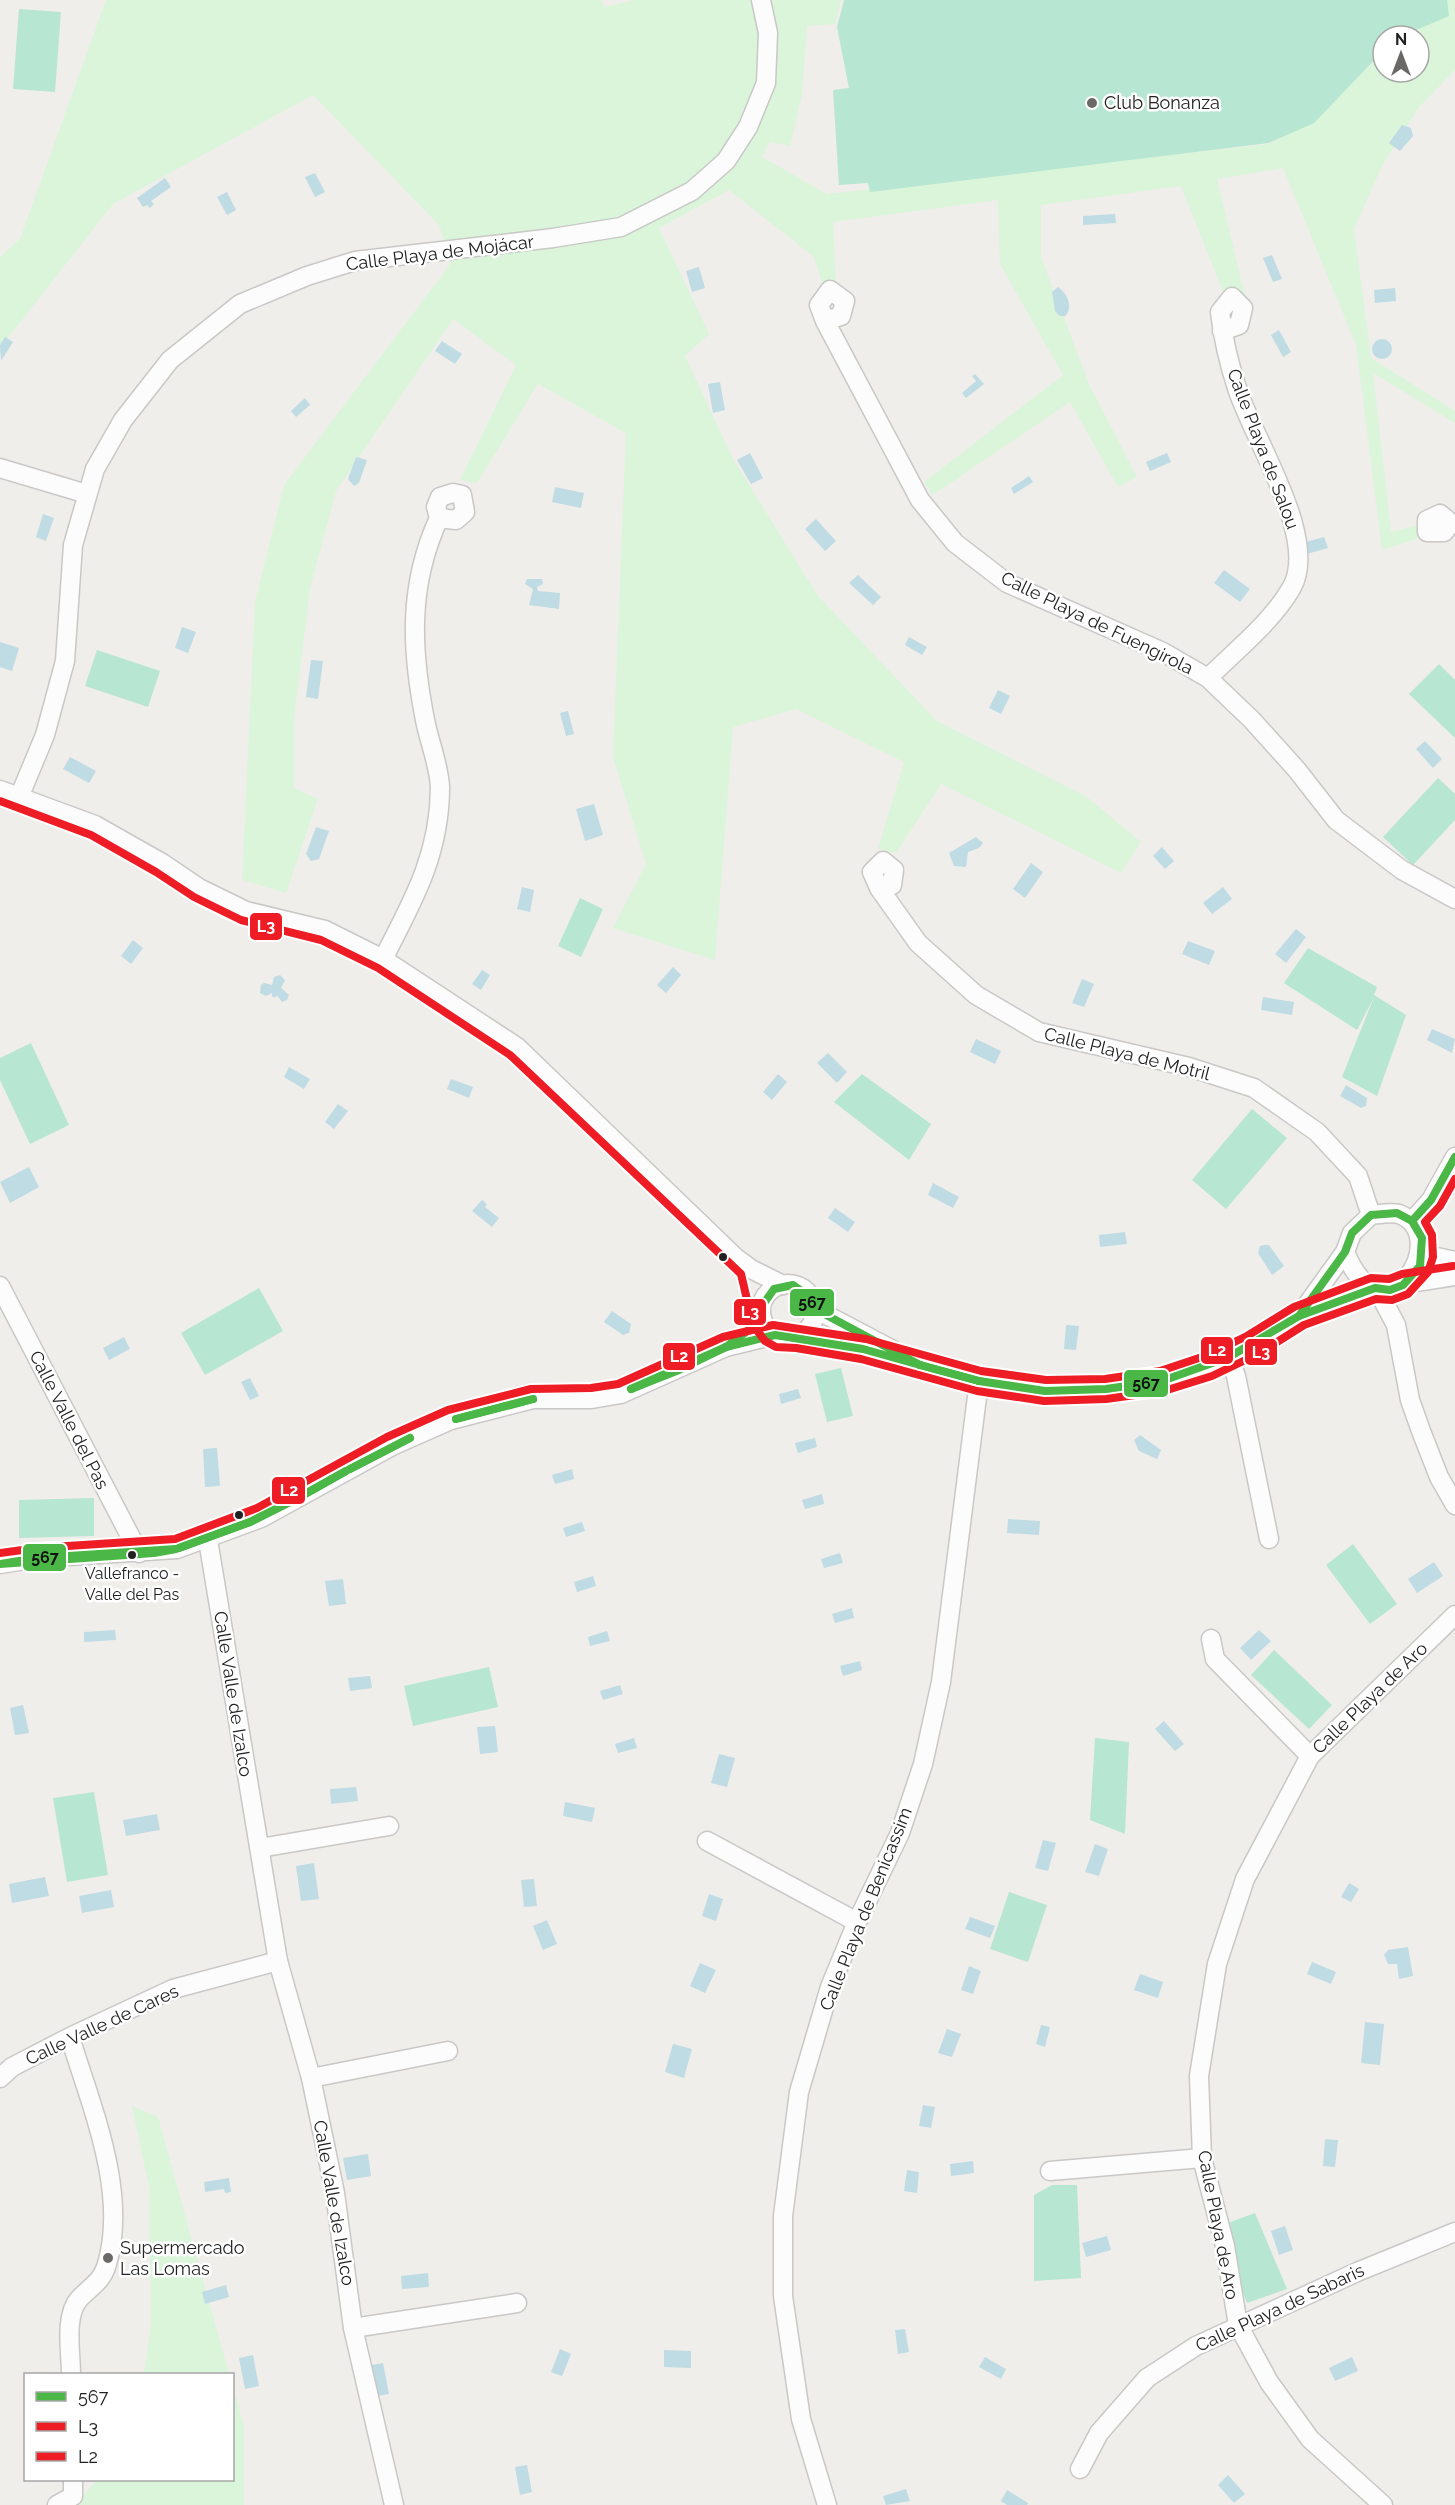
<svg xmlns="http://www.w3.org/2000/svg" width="1455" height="2505" font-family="Raleway,sans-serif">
	<rect width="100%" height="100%" fill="#f0eeeb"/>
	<!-- park -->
	<g fill="#daf5da">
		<polygon points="106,0 600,0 605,7 635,0 841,0 835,24 807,26 802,94 790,146 770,142 762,157 827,194 1269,144 1315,120 1383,52 1383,72 1419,72 1419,36 1400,36 1447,0 1455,0 1455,70 1419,107 1383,164 1354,229 1371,358 1455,411 1455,423 1373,373 1391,532 1425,523 1428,535 1382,550 1356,345 1283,168 1217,179 1245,296 1224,294 1181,186 1041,205 1041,257 1089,384 1137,477 1118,487 1070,402 933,495 924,482 1063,375 1000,264 998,200 833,222 836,285 823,285 814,257 729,190 659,228 709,334 685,356 733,459 818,596 937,721 1087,797 1141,842 1121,873 941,784 896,853 878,849 904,762 796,709 733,727 715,960 613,928 646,864 613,757 626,433 538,384 477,483 460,480 516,365 453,319 336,491 310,589 294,718 294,788 318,799 286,893 242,880 255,602 284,485 451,263 439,225 313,95 113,204 0,348 0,257 20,239"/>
		<polygon points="132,2106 158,2117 229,2374 144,2374 151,2324 149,2187"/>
		<polygon points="233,2387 244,2427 244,2505 75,2505 97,2480 232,2480"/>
	</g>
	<!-- pitch -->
	<g fill="#b7e6d2">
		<polygon points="844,0 1447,0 1449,16 1402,36 1383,36 1383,51 1314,123 1269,143 870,192 868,183 839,185 833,90 849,88 837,27"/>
		<polygon points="19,9 61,12 55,92 13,89"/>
		<polygon points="97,650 160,671 148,707 85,686"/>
		<polygon points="1439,664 1455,680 1455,738 1409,694"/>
		<polygon points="1438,778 1455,794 1455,820 1413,865 1383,837"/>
		<polygon points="580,898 603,909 581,957 558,946"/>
		<polygon points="1308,948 1377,987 1374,995 1406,1015 1377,1096 1342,1077 1374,997 1357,1030 1284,983"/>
		<polygon points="31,1043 69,1125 30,1144 0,1080 0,1058"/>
		<polygon points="862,1074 931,1124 909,1160 834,1102"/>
		<polygon points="1252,1109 1287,1138 1226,1209 1192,1180"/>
		<polygon points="259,1288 283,1331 205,1375 181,1333"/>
		<polygon points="841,1368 853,1416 827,1422 815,1374"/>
		<polygon points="94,1498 94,1536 19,1538 19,1500"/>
		<polygon points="1353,1544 1397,1604 1370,1624 1326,1565"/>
		<polygon points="1274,1650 1332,1705 1309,1729 1251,1675"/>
		<polygon points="489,1667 498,1707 413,1726 404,1686"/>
		<polygon points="1095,1738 1129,1742 1125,1834 1090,1820"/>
		<polygon points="94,1792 108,1875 67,1882 53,1798"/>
		<polygon points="1009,1892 1047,1905 1028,1962 990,1949"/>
		<polygon points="1052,2185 1077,2185 1081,2278 1034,2281 1034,2195"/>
		<polygon points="1255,2213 1287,2289 1247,2303 1217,2227"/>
	</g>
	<!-- water -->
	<g fill="#bfdbe3">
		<polygon points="1402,125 1411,128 1413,136 1400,151 1389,143"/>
		<polygon points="315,173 325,192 315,197 305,177"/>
		<polygon points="165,178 171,187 151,201 154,204 150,208 147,205 143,207 137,198"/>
		<polygon points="227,192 236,210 227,215 217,197"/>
		<polygon points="1115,214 1116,223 1083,225 1083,216"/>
		<polygon points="1272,255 1282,279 1273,282 1263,258"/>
		<polygon points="699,267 705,288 692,292 686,271"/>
		<path d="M1058,287C1067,293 1074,307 1065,316H1060L1055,311L1052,292Z"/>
		<polygon points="1395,288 1396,301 1375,303 1374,290"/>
		<polygon points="1279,330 1291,352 1283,357 1271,335"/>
		<polygon points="5,337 13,342 1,361 0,345"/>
		<circle cx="1382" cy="349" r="10"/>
		<polygon points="442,341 462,354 455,364 435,351"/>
		<polygon points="975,374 984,384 966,398 962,393 976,381 972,376"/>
		<polygon points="720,382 725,410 713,413 708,384"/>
		<polygon points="305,398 310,405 296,417 291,411"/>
		<polygon points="750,453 763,478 751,484 737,460"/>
		<polygon points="1167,453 1171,462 1150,471 1146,462"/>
		<polygon points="356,457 367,460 359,483 354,486 348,479"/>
		<polygon points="1029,476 1033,482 1014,494 1011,488"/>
		<polygon points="555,487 584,493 581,508 552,502"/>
		<polygon points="43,514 54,518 46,541 36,537"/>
		<polygon points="816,519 836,541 825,551 805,529"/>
		<polygon points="1324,537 1328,548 1303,555 1299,544"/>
		<polygon points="1224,570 1250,589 1240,602 1214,583"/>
		<polygon points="858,575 881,597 873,605 849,583"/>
		<polygon points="527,579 542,579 543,584 537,587 538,591 560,593 559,609 529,605 533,589 525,584"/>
		<polygon points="182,627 196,632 188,653 175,648"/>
		<polygon points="909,637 927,647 922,655 905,645"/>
		<polygon points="0,642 19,648 12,671 0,667"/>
		<polygon points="311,660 323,661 318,699 306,697"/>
		<polygon points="998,690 1010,696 1001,714 989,708"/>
		<polygon points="568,711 574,734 566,736 560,713"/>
		<polygon points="1425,741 1442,759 1433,768 1416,749"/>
		<polygon points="70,757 96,771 89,783 63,769"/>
		<polygon points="594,804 603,835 585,841 576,809"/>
		<polygon points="316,827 329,831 319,859 311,861 306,854"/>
		<polygon points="976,837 983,843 979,848 968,852 966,867 954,866 949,853"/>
		<polygon points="1162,847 1174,861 1165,869 1153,856"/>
		<polygon points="1031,863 1043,872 1025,898 1013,889"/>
		<polygon points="522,887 534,890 530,912 517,909"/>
		<polygon points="1223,887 1232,899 1212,914 1203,903"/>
		<polygon points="1296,929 1306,937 1286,963 1275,954"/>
		<polygon points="133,940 143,948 131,964 121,956"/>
		<polygon points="1188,941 1215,951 1209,965 1182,954"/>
		<polygon points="673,967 681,975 666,993 657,985"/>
		<polygon points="482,970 490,975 481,990 472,984"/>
		<polygon points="280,975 285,980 281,988 289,995 287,1000 282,1002 277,995 275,998 272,996 272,993 266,996 260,993 261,985 264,983 272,985 274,977"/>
		<polygon points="1082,979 1094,984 1084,1007 1072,1003"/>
		<polygon points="1263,997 1294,1002 1292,1015 1261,1010"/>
		<polygon points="1432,1029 1455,1039 1452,1053 1427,1040"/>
		<polygon points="976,1039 1001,1051 995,1064 970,1052"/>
		<polygon points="828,1053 847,1072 837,1083 817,1063"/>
		<polygon points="289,1067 310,1079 304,1089 284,1077"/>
		<polygon points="778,1074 787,1082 772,1100 763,1092"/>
		<polygon points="451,1079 473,1087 469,1098 447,1089"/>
		<polygon points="1346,1085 1367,1098 1366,1106 1361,1108 1340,1096"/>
		<polygon points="338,1104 348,1111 334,1129 325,1122"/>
		<polygon points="29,1167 39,1187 10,1203 0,1182"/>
		<polygon points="933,1183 959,1197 953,1208 928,1195"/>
		<polygon points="482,1200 487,1204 485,1207 499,1218 492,1227 472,1211"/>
		<polygon points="835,1208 855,1222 848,1232 828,1218"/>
		<polygon points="1125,1232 1127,1244 1100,1247 1099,1235"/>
		<polygon points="1265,1245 1269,1245 1284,1266 1272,1275 1258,1253 1260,1246"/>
		<polygon points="612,1311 631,1324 629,1333 623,1335 604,1322"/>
		<polygon points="1066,1325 1079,1326 1076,1350 1064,1349"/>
		<polygon points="124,1337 130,1349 109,1360 103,1348"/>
		<polygon points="250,1378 259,1396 250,1400 241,1382"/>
		<polygon points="798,1389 801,1398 781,1404 779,1394"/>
		<polygon points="1140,1435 1161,1450 1157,1459 1139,1451 1134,1440"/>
		<polygon points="815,1438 817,1447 798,1453 795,1443"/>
		<polygon points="217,1448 220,1486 205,1487 203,1449"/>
		<polygon points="572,1469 574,1479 555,1484 552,1475"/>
		<polygon points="822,1494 824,1504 805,1509 802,1500"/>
		<polygon points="1008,1519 1040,1521 1039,1535 1007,1533"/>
		<polygon points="582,1522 585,1531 566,1537 563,1528"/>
		<polygon points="840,1553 843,1563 824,1568 821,1559"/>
		<polygon points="1434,1562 1443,1576 1417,1593 1408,1579"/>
		<polygon points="593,1576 596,1586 577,1592 574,1582"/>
		<polygon points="343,1579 346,1604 329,1606 325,1581"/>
		<polygon points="852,1608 854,1618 835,1623 832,1614"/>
		<polygon points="115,1630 116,1640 84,1642 84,1632"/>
		<polygon points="1259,1630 1271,1641 1251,1660 1240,1648"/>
		<polygon points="607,1631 610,1641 590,1646 588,1637"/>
		<polygon points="860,1661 862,1670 843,1676 840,1666"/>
		<polygon points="370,1676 372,1688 350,1691 348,1678"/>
		<polygon points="620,1685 623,1694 603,1700 600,1691"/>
		<polygon points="23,1705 29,1733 15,1735 10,1708"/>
		<polygon points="1164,1721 1184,1744 1175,1751 1155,1729"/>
		<polygon points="495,1726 498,1752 480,1754 477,1727"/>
		<polygon points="634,1738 637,1748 618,1753 615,1744"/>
		<polygon points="719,1754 735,1758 727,1787 711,1783"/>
		<polygon points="356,1787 358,1801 331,1804 330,1789"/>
		<polygon points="565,1802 595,1808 592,1822 563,1816"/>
		<polygon points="157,1814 160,1830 126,1836 123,1820"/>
		<polygon points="1043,1840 1056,1843 1048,1871 1035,1868"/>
		<polygon points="1095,1844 1108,1849 1099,1876 1085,1872"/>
		<polygon points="314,1863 319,1899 301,1901 296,1866"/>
		<polygon points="45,1877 49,1896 12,1903 9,1884"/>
		<polygon points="534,1879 537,1906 524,1907 521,1880"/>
		<polygon points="1349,1883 1359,1889 1351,1902 1341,1897"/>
		<polygon points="111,1890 114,1907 82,1913 79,1896"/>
		<polygon points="709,1894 723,1899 716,1921 702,1916"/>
		<polygon points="970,1917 995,1926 990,1938 965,1929"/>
		<polygon points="547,1920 557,1944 543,1950 533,1926"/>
		<polygon points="1408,1947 1413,1976 1399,1979 1397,1964 1388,1964 1384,1955 1388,1950"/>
		<polygon points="1312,1962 1336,1972 1331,1984 1307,1974"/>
		<polygon points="700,1963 716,1970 705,1993 690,1986"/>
		<polygon points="969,1966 981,1971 973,1994 961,1990"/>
		<polygon points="1140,1974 1163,1982 1158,1998 1134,1990"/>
		<polygon points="1365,2022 1384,2024 1380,2065 1361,2063"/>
		<polygon points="1041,2025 1050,2027 1045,2047 1036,2044"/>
		<polygon points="947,2029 961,2034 952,2057 938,2053"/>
		<polygon points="673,2044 692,2049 684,2078 665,2072"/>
		<polygon points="923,2105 935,2107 931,2128 919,2126"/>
		<polygon points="1325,2139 1338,2140 1335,2167 1323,2166"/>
		<polygon points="368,2154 371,2176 347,2180 343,2158"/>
		<polygon points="973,2161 974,2173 951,2176 950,2164"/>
		<polygon points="907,2170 919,2172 917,2193 904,2191"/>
		<polygon points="229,2178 231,2192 225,2193 224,2189 205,2192 204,2182"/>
		<polygon points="1285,2226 1293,2250 1279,2255 1271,2231"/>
		<polygon points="1107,2236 1111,2250 1086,2257 1082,2243"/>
		<polygon points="428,2273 429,2287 402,2289 401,2276"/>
		<polygon points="226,2285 229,2297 205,2304 202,2292"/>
		<polygon points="905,2329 909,2352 898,2354 895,2330"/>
		<polygon points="560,2349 571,2354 562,2376 551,2372"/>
		<polygon points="664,2350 691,2351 691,2368 664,2367"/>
		<polygon points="253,2355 259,2386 245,2389 239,2358"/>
		<polygon points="985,2357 1006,2369 1001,2379 979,2367"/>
		<polygon points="1352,2357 1358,2371 1335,2381 1329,2368"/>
		<polygon points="383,2363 389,2394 377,2396 371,2365"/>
		<polygon points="527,2465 532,2492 520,2495 515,2467"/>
		<polygon points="1228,2475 1245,2494 1234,2503 1218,2485"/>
		<polygon points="906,2489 910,2501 886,2505 883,2496"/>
		<polygon points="1007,2490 1028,2503 1027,2505 1007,2505 1001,2501"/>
	</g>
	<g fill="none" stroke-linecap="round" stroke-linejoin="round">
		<defs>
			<g id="minor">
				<polyline points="825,321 841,316 845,301 830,290 819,305 825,321 920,500 955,543 1007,583 1163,652 1208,678 1252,720 1297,770 1336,820 1402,870 1455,899"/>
				<polyline points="0,468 87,494"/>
				<polygon points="453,493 462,495 465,512 456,520 439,518 436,507 440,497"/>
				<polygon points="1440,514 1451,523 1444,532 1427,532 1427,520"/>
				<path d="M1208,678C1236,650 1272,622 1292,587C1319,537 1253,439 1237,388C1229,364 1223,338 1220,312L1232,297L1243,308L1239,325L1222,331"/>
				<polyline points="0,790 95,825 162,863 199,888 246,911 325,930 383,959 517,1047 736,1258 751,1269 783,1285"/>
				<polyline points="20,795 45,735 65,661 73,545 95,469 123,420 170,360 240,304 307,276 355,261 553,238 621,227 692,191 726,161 748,127 766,83 768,33 761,0"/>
				<polyline points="879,888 892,885 894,870 883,861 872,872 879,888 918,943 976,995 1039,1032 1189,1067 1254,1088 1317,1132 1358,1176 1371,1215"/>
				<path d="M383,959C413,901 440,854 440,787C439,765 429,741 425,720C411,649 408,585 439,518"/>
				<polyline points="1412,1221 1431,1200 1455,1157"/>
				<polyline points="1423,1254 1455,1261"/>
				<polyline points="1404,1284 1455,1276"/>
				<circle cx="788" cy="1311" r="27"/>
				<polyline points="0,1286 139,1553"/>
				<polyline points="1377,1289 1396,1325 1410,1400 1421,1431 1439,1477 1455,1505"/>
				<polyline points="815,1309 893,1350"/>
				<path d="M1299,1316L1345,1252L1352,1233L1371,1215C1380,1214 1391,1212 1399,1214C1455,1235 1384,1348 1345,1252"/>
				<polyline points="797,1337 863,1349 979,1381 1045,1391 1106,1389 1162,1381 1209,1366 1252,1345 1299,1316 1375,1288"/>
				<polyline points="1229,1357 1236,1376 1269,1539"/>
				<polyline points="208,1540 278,1961 311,2078 335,2193 353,2328 394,2505"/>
				<polyline points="0,1564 38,1558 177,1549 261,1518 392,1446 451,1420 533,1399 592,1399 621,1394 726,1347 775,1335"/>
				<polyline points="1211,1639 1215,1659 1310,1756"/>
				<polyline points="707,1841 857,1922"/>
				<polyline points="260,1848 389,1826"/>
				<path d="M70,2037C91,2106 128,2191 107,2264C102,2282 91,2286 79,2299C64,2316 71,2353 71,2374"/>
				<polyline points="0,2078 12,2067 70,2037 173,1989 278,1961"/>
				<polyline points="311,2078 448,2051"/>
				<polyline points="1050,2171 1202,2158"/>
				<polyline points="353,2328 517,2303"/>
				<polyline points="1080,2469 1099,2433 1147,2378 1196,2346 1357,2272 1455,2232"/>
				<polyline points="57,2505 73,2496 73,2480"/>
				<polyline points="827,2505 801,2419 783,2296 783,2216 799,2092 830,1987 857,1922 900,1833 923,1764 941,1682 979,1381"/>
				<polyline points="1383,2505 1310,2439 1269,2382 1238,2325 1225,2246 1202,2158 1199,2076 1217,1964 1245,1879 1310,1756 1455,1615"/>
			</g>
		</defs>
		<!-- minor casing -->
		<use href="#minor" stroke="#c9c8c7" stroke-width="21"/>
		<!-- minor -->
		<use href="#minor" stroke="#fdfcfc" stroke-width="18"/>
		<defs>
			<g id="bus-1">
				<polygon points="1397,1213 1412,1221 1422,1238 1420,1266 1403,1285 1390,1290 1375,1288 1299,1316 1345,1252 1352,1233 1371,1215"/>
				<polyline points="1412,1221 1431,1200 1455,1157"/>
				<polyline points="726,1347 762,1320 762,1306 774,1289 793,1285 810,1297 815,1309 920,1365"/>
				<polyline points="726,1347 775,1335 863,1349 920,1365"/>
				<polyline points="920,1365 979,1381"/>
				<polyline points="920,1365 979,1381"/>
				<polyline points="979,1381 1045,1391 1106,1389 1162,1381 1229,1357 1299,1316"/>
				<polyline points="631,1389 726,1347"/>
				<polyline points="631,1389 679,1370 726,1347"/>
				<polyline points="456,1419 533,1399"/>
				<polyline points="456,1419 533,1399"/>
				<polyline points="350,1469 410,1438"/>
				<polyline points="350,1469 410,1438"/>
				<polyline points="298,1498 346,1471"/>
				<polyline points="298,1498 346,1471"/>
				<polyline points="250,1522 298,1498"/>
				<polyline points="250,1522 298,1498"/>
				<polyline points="179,1548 250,1522"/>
				<polyline points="179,1548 250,1522"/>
				<polygon points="176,1549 154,1553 0,1564 38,1558"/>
			</g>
			<polyline id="bus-2" points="0,801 91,835 156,872 194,897 241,920 321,940 378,968 510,1055 741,1274 753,1325 765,1341 776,1347 796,1348 861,1359 977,1391 1044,1401 1106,1399 1164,1391 1212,1376 1258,1354 1304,1325 1376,1299 1392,1300 1408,1294 1428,1272 1433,1257 1432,1235 1425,1222 1440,1206 1455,1179"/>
			<polyline id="bus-3" points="0,1553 37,1548 175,1539 257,1508 387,1437 448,1410 531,1389 591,1388 618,1384 723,1337 773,1325 866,1339 981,1371 1046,1380 1105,1379 1160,1371 1205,1356 1247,1336 1294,1307 1371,1278 1389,1279 1402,1274 1453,1266"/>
		</defs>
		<!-- bus-1 casing -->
		<use href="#bus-1" stroke="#fff" stroke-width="12"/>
		<!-- bus-2 casing -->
		<use href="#bus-2" stroke="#fff" stroke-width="12"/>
		<!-- bus-3 casing -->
		<use href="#bus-3" stroke="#fff" stroke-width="12"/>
		<!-- bus-1 -->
		<use href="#bus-1" stroke="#4ab747" stroke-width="8"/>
		<!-- bus-2 -->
		<use href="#bus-2" stroke="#ee1c25" stroke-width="8"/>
		<!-- bus-3 -->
		<use href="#bus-3" stroke="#ee1c25" stroke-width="8"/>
	</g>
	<!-- markers -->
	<g fill="#6a6968" stroke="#fff" stroke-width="2">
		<circle cx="1092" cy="103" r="6"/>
		<circle cx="108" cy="2258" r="6"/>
	</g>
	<g fill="#222" stroke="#fff" stroke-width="2">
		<circle cx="723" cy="1257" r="5"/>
		<circle cx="239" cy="1515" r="5"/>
		<circle cx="132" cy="1555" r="5"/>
	</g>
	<g text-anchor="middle" stroke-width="5" stroke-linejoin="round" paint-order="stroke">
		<!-- bus labels -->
		<g font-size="16" fill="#222" stroke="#fff">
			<text x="132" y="1579">Vallefranco -<tspan x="132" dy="21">Valle del Pas</tspan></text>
		</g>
		<!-- poi labels -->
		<g font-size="18" fill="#222" stroke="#fff" text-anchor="start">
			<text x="1104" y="109">Club Bonanza</text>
			<text x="120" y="2254">Supermercado<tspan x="120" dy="21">Las Lomas</tspan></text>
		</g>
		<!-- street labels -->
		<g font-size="18" fill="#222" stroke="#fff">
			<text transform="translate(440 253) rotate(-7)" y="6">Calle Playa de Mojácar</text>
			<text transform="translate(1263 449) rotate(69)" y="6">Calle Playa de Salou</text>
			<text transform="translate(1097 623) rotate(26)" y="6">Calle Playa de Fuengirola</text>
			<text transform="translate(1127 1054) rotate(14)" y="6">Calle Playa de Motril</text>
			<text transform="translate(69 1420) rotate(63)" y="6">Calle Valle del Pas</text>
			<text transform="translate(233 1694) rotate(81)" y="6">Calle Valle de Izalco</text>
			<text transform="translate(1370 1698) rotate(-44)" y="6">Calle Playa de Aro</text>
			<text transform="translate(866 1909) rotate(-68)" y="6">Calle Playa de Benicassim</text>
			<text transform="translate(102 2025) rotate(-25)" y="6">Calle Valle de Cares</text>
			<text transform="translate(334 2203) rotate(80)" y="6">Calle Valle de Izalco</text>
			<text transform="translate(1218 2225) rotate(79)" y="6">Calle Playa de Aro</text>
			<text transform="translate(1280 2308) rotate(-25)" y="6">Calle Playa de Sabaris</text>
		</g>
	</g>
	<g stroke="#fff" stroke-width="2">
		<rect x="249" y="912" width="34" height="29" rx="6" fill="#ee1c25"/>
		<rect x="789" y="1288" width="46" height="29" rx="6" fill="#4ab747"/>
		<rect x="733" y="1298" width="34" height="28" rx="6" fill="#ee1c25"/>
		<rect x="1200" y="1336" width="34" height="29" rx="6" fill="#ee1c25"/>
		<rect x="1244" y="1338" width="34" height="28" rx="6" fill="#ee1c25"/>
		<rect x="662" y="1342" width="34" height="29" rx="6" fill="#ee1c25"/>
		<rect x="1123" y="1369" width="46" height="29" rx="6" fill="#4ab747"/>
		<rect x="271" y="1476" width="35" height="29" rx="6" fill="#ee1c25"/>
		<rect x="22" y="1543" width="45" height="29" rx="6" fill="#4ab747"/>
	</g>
	<g font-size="16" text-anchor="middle" font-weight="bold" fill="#fff">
		<text x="266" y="932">L3</text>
		<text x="750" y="1318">L3</text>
		<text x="1217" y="1356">L2</text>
		<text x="1261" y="1358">L3</text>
		<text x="679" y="1362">L2</text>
		<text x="289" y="1496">L2</text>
	</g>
	<g font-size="16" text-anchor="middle" font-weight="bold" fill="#111">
		<text x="812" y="1308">567</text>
		<text x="1146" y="1389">567</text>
		<text x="45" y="1563">567</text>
	</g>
	<!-- legend -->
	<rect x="24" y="2373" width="210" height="108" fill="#ffffff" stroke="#a7a7a7" stroke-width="1.5"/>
	<rect x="36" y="2392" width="30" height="9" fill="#4ab747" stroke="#a7a7a7" stroke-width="1.5"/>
	<text x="78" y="2403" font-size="18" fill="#222222">567</text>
	<rect x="36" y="2422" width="30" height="9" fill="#ee1c25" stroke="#a7a7a7" stroke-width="1.5"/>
	<text x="78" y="2433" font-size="18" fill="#222222">L3</text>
	<rect x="36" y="2452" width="30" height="9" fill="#ee1c25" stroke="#a7a7a7" stroke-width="1.5"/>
	<text x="78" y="2463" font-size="18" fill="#222222">L2</text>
	<!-- north arrow -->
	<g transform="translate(1401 54)"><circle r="28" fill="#ffffff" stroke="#a7a7a7" stroke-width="1.5"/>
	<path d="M0-4.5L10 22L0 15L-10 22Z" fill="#6a6968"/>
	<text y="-9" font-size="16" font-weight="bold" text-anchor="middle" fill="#222222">N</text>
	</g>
</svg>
